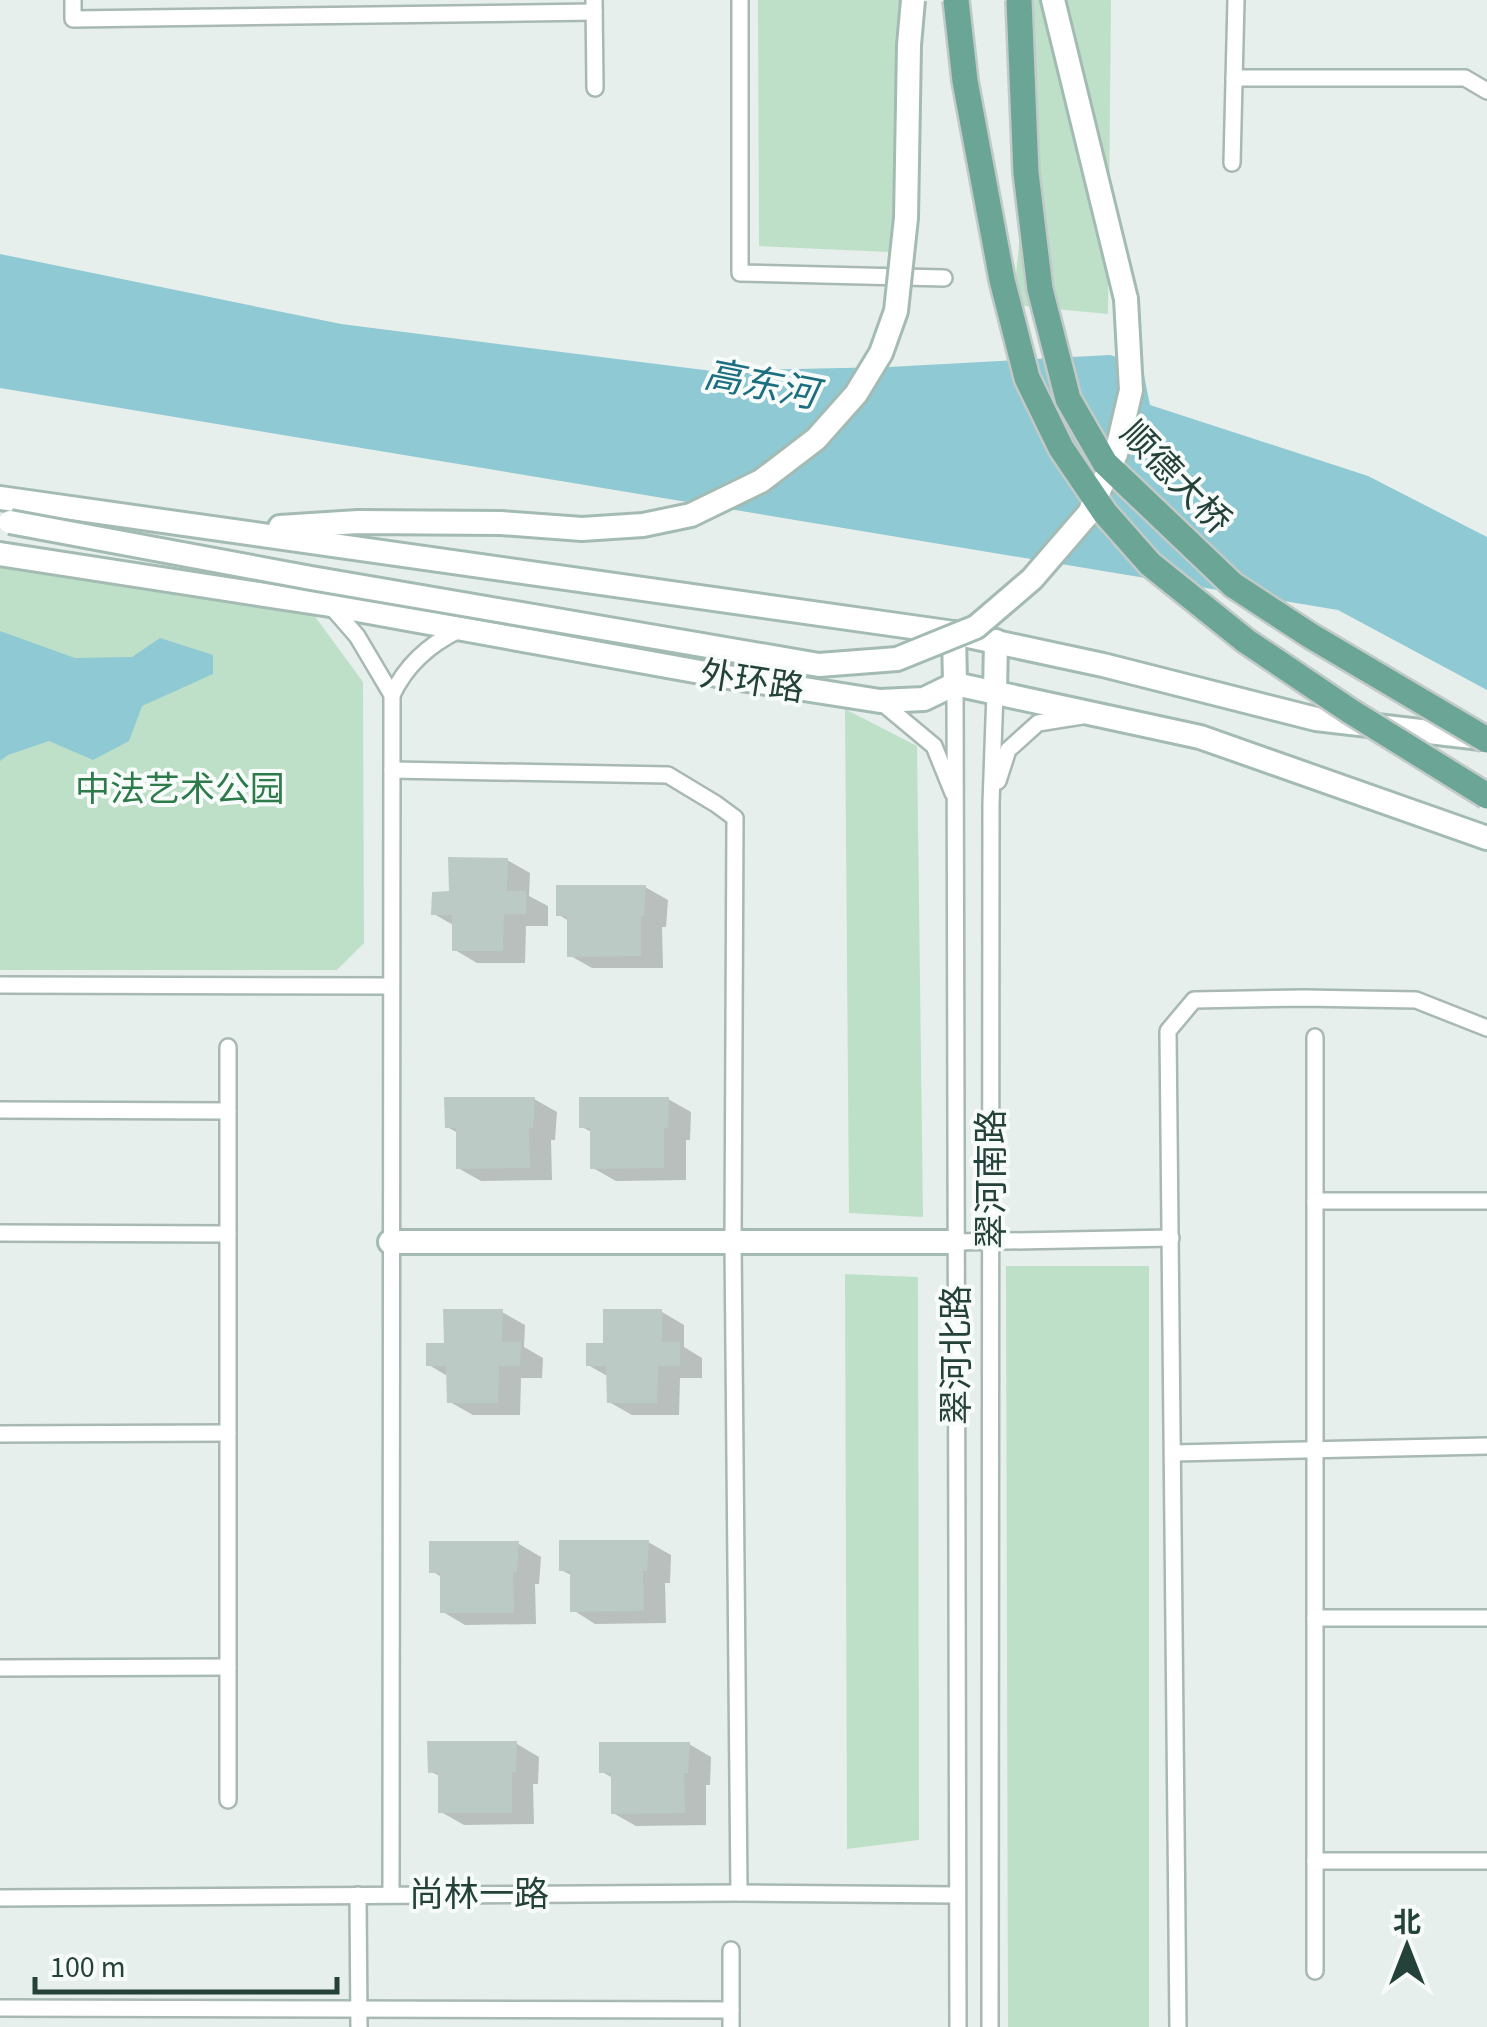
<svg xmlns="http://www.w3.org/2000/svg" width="1487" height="2027" font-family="'Source Sans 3','Noto Sans SC',sans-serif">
	<rect width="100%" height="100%" fill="#e6efeb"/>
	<!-- green -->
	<g fill="#bfe0c8">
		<polygon points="758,0 910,0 910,253 759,246"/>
		<polygon points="1019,0 1111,0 1108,314 1013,305 1026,173"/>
		<polygon points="0,567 311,611 363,682 364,943 337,970 0,970"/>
		<polygon points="845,709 917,746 923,1217 849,1213"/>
		<polygon points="1006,1266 1149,1266 1149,2027 1008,2027"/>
		<polygon points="845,1274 918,1277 919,1840 847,1849"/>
	</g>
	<!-- water -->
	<g fill="#8ec9d4">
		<polygon points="0,254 341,324 712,371 889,367 1110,355 1142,365 1150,405 1368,476 1487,537 1487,690 1338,610 0,388"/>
		<polygon points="0,631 75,658 132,657 160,638 213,655 213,674 142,706 129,741 93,760 49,741 8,755 0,761"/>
	</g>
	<!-- shadow -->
	<g fill="#0003">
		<polygon points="507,860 530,873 529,896 548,906 548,926 526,926 525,963 477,963 455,950 455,926 434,914 452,894"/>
		<polygon points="645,887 668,900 666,927 662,927 663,968 592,968 569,955 569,921 559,915"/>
		<polygon points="534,1099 557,1112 555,1140 551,1140 552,1180 481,1181 458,1168 458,1133 447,1127"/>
		<polygon points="668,1099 691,1112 690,1140 686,1140 686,1180 616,1181 593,1168 593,1133 582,1127"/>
		<polygon points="502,1312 525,1325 524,1347 543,1358 542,1378 521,1378 520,1415 473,1415 450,1402 449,1377 429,1365 447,1346"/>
		<polygon points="662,1312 684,1325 684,1347 702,1358 702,1378 680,1378 679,1415 632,1415 609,1402 609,1377 588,1365 606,1346"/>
		<polygon points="648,1542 671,1555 670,1583 665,1583 666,1623 595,1624 573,1610 573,1576 561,1570"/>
		<polygon points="519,1544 541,1557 539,1584 535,1584 536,1624 465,1625 443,1612 443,1578 432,1571"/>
		<polygon points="517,1744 539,1757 538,1784 533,1784 534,1824 464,1825 441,1812 441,1777 430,1771"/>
		<polygon points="689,1744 711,1757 710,1785 706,1785 706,1825 636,1826 613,1813 613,1778 602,1772"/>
	</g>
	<!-- building -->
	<g fill="#bbcac4">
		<polygon points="448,857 508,858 507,891 526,891 526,914 504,914 503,951 452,951 452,915 431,915 432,892 449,891"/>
		<polygon points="556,885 646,885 644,916 641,916 641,956 567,957 567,916 556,916"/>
		<polygon points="444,1097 535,1097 533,1128 529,1128 530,1168 456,1169 456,1128 445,1128"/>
		<polygon points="579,1097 669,1097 668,1128 664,1128 664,1168 590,1169 590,1128 579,1128"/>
		<polygon points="443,1309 503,1309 502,1342 521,1342 520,1366 499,1366 498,1403 447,1403 446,1366 426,1366 426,1343 444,1343"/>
		<polygon points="603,1309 662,1309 662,1342 680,1342 680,1366 658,1366 657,1403 607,1403 606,1366 586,1366 586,1343 603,1343"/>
		<polygon points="559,1540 649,1540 647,1571 643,1571 644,1611 570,1612 570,1571 559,1571"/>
		<polygon points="429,1541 519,1541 517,1572 513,1572 514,1613 440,1613 440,1573 429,1573"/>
		<polygon points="427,1741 517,1741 516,1772 512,1772 512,1813 438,1813 438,1772 428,1773"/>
		<polygon points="599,1742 690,1742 688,1773 684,1773 685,1813 611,1814 611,1773 599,1773"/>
	</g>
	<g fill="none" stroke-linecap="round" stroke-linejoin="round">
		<defs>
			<g id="street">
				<polyline points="73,0 73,19 594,12"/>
				<polyline points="594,0 595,88"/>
				<polyline points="740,0 740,273 944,278"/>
				<polyline points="1234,78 1465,78 1487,91"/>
				<polyline points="1232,163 1236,0"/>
				<polyline points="330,605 357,636 392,695 391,1895"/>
				<polyline points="955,684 958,2027"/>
				<path d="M392,695C406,665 430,644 459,630"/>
				<polyline points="880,701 934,746 953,793"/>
				<polyline points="392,770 668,775 716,804 735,818 733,1241 739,1893"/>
				<polyline points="998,781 1008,750 1038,723 1082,716"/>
				<polyline points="0,985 391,986"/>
				<polyline points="1315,1037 1315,1971"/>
				<polyline points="228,1047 228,1800"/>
				<polyline points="0,1110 228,1111"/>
				<polyline points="1315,1201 1487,1201"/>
				<polyline points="0,1233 228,1234"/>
				<polyline points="956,1242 1171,1238"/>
				<polyline points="0,1434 228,1433"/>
				<polyline points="1174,1453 1487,1446"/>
				<polyline points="1315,1618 1487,1618"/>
				<polyline points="0,1668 228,1667"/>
				<polyline points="1315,1861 1487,1861"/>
				<polyline points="358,1895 359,2027"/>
				<polyline points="0,1898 739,1893 957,1895"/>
				<polyline points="0,2008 731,2010"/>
				<polyline points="731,2027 731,1950"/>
				<polyline points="990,2027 991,804 995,692"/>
				<polyline points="1178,2027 1168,1031 1194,1000 1304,998 1416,1000 1487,1028"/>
			</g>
			<g id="secondary">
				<polyline points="1053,0 1126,299"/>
				<polyline points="0,498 954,633 1103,665 1316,719 1481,738"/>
				<polyline points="280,527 358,522 501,523"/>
				<polyline points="0,554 330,605 728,677 880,701 924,699 955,684 1200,737 1487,838"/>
				<polyline points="954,633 955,684"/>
				<polyline points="995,692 996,641"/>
				<polyline points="390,1242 956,1242"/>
			</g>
		</defs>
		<!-- street casing -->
		<use href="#street" stroke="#a8b8b2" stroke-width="20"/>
		<!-- secondary casing -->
		<use href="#secondary" stroke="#a4bbb3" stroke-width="28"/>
		<!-- street -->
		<use href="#street" stroke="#fff" stroke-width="15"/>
		<!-- secondary -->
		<use href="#secondary" stroke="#fff" stroke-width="22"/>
		<defs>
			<g id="secondary-bridge">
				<polyline points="10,522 311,578 819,665 897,659 976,627 1032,579 1089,513 1116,454 1131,390 1126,299"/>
				<polyline points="501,523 582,529 643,525 691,515 761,481 816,439 856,394 881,353 896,311 906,218 909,45 913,0"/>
			</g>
			<g id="primary-bridge">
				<polyline points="956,0 965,81 1002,280 1027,378 1061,448 1105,513 1150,564 1246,641 1350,711 1487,796"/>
				<polyline points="1019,0 1026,173 1040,289 1068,399 1105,463 1233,585 1311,636 1487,740"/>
			</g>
		</defs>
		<!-- secondary-bridge casing -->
		<use href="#secondary-bridge" stroke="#a4bbb3" stroke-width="28" stroke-linecap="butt"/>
		<!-- primary-bridge casing -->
		<use href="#primary-bridge" stroke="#c2cac8" stroke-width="30" stroke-linecap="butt"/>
		<!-- secondary-bridge -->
		<use href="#secondary-bridge" stroke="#fff" stroke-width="22"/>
		<!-- primary-bridge -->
		<use href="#primary-bridge" stroke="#6aa596" stroke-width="25"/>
	</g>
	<g text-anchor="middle" stroke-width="8" stroke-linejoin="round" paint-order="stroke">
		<!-- street labels -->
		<g font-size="35" fill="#24423a" stroke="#f7fbf9">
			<text transform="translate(1176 477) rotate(46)" y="12">顺德大桥</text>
			<text transform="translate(752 681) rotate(9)" y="12">外环路</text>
			<text transform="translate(991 1179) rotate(-90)" y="12">翠河南路</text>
			<text transform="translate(956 1355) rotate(-90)" y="12">翠河北路</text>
			<text x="479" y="1906">尚林一路</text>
		</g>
		<!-- park labels -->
		<g font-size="35" fill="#2d7a4b" stroke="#f7fbf9">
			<text x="180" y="801">中法艺术公园</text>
		</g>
		<!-- water labels -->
		<g font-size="38" font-style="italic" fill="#1c6f80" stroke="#f7fbf9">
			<text transform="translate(761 384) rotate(11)" y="13">高东河</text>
		</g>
	</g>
	<!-- north arrow -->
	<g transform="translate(1407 1947)" stroke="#f7fbf9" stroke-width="8" paint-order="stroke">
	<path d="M0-8L18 38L0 25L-18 38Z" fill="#24423a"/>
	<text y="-15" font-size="28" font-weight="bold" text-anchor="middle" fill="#24423a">北</text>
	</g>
	<!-- scale -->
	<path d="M35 1977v15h302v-15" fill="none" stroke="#24423a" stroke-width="5"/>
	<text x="50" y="1977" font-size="30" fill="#24423a" stroke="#f7fbf9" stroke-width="8" paint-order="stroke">100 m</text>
</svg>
